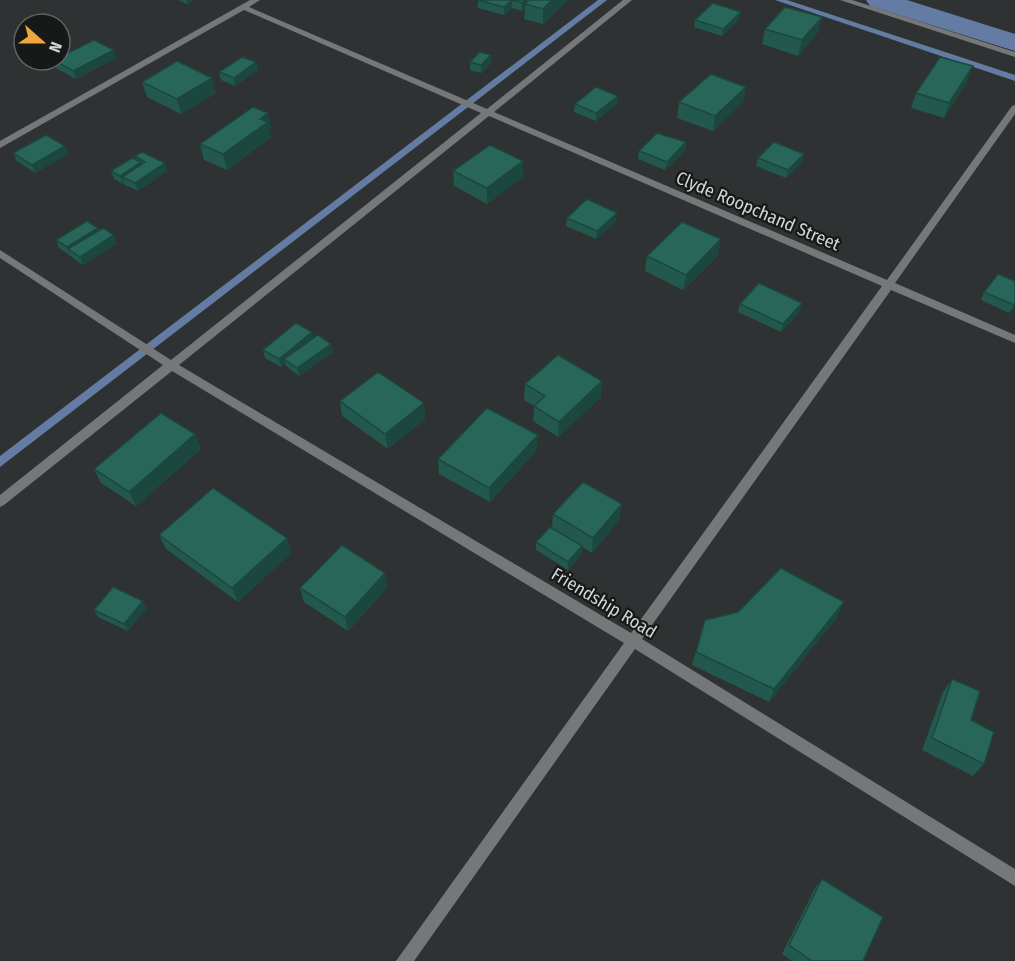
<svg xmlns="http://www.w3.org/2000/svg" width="1015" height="961" font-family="'Fira Sans Condensed',sans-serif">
	<rect width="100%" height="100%" fill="#2e3232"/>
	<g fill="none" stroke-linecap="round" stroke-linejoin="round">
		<!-- stream -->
		<g fill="#647ca3" fill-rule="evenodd">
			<polygon points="598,0 607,0 0,467 0,456"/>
			<polygon points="775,0 787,0 1015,75 1015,81"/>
		</g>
		<!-- canal -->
		<polygon fill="#647ca3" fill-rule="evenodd" points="866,0 907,0 1015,34 1015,51 870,6"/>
		<!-- street -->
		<g fill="#757778" fill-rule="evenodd">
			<path d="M250,0H260L249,7L487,109L623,0H632L494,112L887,280L1012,106L1015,105V114L895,283L1015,335V343L891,290L642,639L1015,869V886L635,649L414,961H396L624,643L172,371L4,505L0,507V495L163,365L0,258V250L171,360L481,113L244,10L0,148V141ZM489,116L882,286L631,633L179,365Z"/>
			<polygon points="840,0 852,0 1015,52 1015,57"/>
		</g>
	</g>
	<!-- wall -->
	<g fill="#22584d">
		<polygon points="178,0 194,0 187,4"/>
		<polygon points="478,0 567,0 543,24 524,19 525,8 522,11 512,8 504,15 478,8"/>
		<polygon points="741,12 739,20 722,36 694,27 695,20"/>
		<polygon points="822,17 818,32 798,56 762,44 765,29"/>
		<polygon points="491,55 491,63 481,73 470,70 470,62"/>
		<polygon points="116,58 76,79 56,68 54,60"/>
		<polygon points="256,62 258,70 235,86 221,80 219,72"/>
		<polygon points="142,82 216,93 181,114 147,97"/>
		<polygon points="967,82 944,118 911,108 916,93"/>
		<polygon points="746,87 743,102 713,131 677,118 679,102"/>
		<polygon points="575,104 617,104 596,121 574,112"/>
		<polygon points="272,128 269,130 271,137 227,170 204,160 200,144"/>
		<polygon points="686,142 685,150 665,170 638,159 639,151"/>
		<polygon points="65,146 68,154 35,173 17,161 13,153"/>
		<polygon points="804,154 802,162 786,178 756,166 758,158"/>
		<polygon points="135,156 165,163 167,171 138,191 125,185 124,183 123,184 114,179 111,171 136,159"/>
		<polygon points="453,171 523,177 487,204 454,186"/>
		<polygon points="567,218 616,221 596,239 566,226"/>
		<polygon points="98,228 99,230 117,243 83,265 59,248 56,240"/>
		<polygon points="718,255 683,290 645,271 647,256"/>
		<polygon points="1015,281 1015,305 1009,313 981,300 984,292"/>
		<polygon points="802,303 800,311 781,332 738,312 740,304"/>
		<polygon points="312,332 313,339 333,352 299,376 286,366 286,364 281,367 265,358 263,350"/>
		<polygon points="525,384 601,397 558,437 533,421 534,406 524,400"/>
		<polygon points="340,401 424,403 425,419 388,449 342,416"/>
		<polygon points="195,434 201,449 136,506 101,483 94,469"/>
		<polygon points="537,450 490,502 439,474 438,459"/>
		<polygon points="553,514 620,519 592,553 582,547 582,554 568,570 536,550 536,542 552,528"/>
		<polygon points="159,535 287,538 291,553 238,602 166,549"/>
		<polygon points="388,587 348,631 304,602 300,588"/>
		<polygon points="147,608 128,631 98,617 94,610"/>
		<polygon points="838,616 769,702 692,665 705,620"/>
		<polygon points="952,679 971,720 984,764 973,776 922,750 943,692"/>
		<polygon points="822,879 863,961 792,961 782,954 815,888"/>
	</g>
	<!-- shaded-wall -->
	<g fill="#1c473f">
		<polygon points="186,0 194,0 187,4"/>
		<polygon points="512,0 512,8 504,15 504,7"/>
		<polygon points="525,0 531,0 525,4 525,8 522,11 522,3"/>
		<polygon points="552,0 567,0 543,24 543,9"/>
		<polygon points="741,12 739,20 722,36 723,29"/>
		<polygon points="822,17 818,32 798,56 802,40"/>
		<polygon points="114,50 116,58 76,79 73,71"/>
		<polygon points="491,55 491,63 481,73 481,65"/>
		<polygon points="256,62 258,70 235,86 234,78"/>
		<polygon points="973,66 967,82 944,118 949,103"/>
		<polygon points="212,78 216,93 181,114 177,99"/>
		<polygon points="746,87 743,102 713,131 715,116"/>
		<polygon points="618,96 617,104 596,121 596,113"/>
		<polygon points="268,113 272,128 269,130 271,137 227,170 223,154 260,119"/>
		<polygon points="686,142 685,150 665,170 667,162"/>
		<polygon points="65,146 68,154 35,173 32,165"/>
		<polygon points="804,154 802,162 786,178 788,170"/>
		<polygon points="523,161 523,177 487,204 487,188"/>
		<polygon points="141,162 144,170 122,177 124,183 123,184 120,176"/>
		<polygon points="165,163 167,171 138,191 135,183"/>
		<polygon points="617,213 616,221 596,239 597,231"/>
		<polygon points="98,228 102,236 68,249 70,255 67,247"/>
		<polygon points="114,235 117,243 83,265 80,257"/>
		<polygon points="721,239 718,255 683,290 686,275"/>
		<polygon points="802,303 800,311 781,332 783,324"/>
		<polygon points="312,332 313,340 284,359 286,364 281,367 279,359"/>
		<polygon points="331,344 333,352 299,376 297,368"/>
		<polygon points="602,381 601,397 558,437 559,422"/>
		<polygon points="424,403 425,419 388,449 385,434"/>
		<polygon points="195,434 201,449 136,506 129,492"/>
		<polygon points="538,435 537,450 490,502 489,488"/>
		<polygon points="622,504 620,519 592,553 593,538"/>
		<polygon points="287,538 291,553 238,602 232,588"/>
		<polygon points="582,546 582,554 568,570 568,562"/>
		<polygon points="385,573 388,587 348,631 345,617"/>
		<polygon points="143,601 147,608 128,631 124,624"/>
		<polygon points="844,602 838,616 769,702 774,689"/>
	</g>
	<!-- building -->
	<g fill="#28665a" stroke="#1c473f" stroke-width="1.5">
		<polygon points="478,0 525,0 522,3 512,0 504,7"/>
		<polygon points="529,0 552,0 543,9 525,4"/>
		<polygon points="713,3 741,12 723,29 695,20"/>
		<polygon points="785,7 822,17 802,40 765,29"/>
		<polygon points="94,40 114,50 73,71 54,60 60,60 60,57"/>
		<polygon points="480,52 491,55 481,65 470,62"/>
		<polygon points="242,57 256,62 234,78 219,72"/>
		<polygon points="940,57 973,66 949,103 916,93"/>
		<polygon points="177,61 212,78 177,99 142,82"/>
		<polygon points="711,74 746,87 715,116 679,102"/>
		<polygon points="596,87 618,96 596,113 575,104"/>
		<polygon points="253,107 268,113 260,119 268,122 223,154 200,144"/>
		<polygon points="657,133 686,142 667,162 639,151"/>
		<polygon points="46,135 65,146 32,165 13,153"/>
		<polygon points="774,142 804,154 788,170 758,158"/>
		<polygon points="490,145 523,161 487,188 453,171"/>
		<polygon points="142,152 165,163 135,183 122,177 145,162 135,156"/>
		<polygon points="132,158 141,162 120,176 111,171"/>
		<polygon points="587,199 617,213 597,231 567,218"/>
		<polygon points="87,221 98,228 67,247 56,240"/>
		<polygon points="682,222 721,239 686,275 647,256"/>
		<polygon points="103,228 114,235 80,257 68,249"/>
		<polygon points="998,274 1015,281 1015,303 1014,305 984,292"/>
		<polygon points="759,283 802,303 783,324 740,304"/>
		<polygon points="296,323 312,332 279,359 263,350"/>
		<polygon points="318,335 331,344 297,368 284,359"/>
		<polygon points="558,355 602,381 559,422 534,406 545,396 525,384"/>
		<polygon points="378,372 424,403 385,434 340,401"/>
		<polygon points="487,408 538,435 489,488 438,459"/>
		<polygon points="161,413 195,434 129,492 94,469"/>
		<polygon points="583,482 622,504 593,538 553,514"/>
		<polygon points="213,488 287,538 232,588 159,535"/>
		<polygon points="550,527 582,546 568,562 536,542"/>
		<polygon points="342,545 385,573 345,617 300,588"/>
		<polygon points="781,568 844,602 774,689 696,652 705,620 738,612"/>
		<polygon points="113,587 143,601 124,624 94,610"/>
		<polygon points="952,679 980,691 971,720 994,732 984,764 932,738"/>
		<polygon points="822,879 883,917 863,961 812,961 789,945"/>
	</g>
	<g text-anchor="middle" stroke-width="4.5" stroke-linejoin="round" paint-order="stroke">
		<!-- street labels -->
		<g font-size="18" fill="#d3d5d5" stroke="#171919">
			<text transform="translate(758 211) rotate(23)" y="6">Clyde Roopchand Street</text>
			<text transform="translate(604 603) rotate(31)" y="6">Friendship Road</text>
		</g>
	</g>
	<!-- north arrow -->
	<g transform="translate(42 42) rotate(111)"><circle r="28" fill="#171919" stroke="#626464" stroke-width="1.5"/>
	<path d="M0-4.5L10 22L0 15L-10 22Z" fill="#f0a63f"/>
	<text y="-9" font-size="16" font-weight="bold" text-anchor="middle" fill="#d3d5d5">N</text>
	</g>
</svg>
